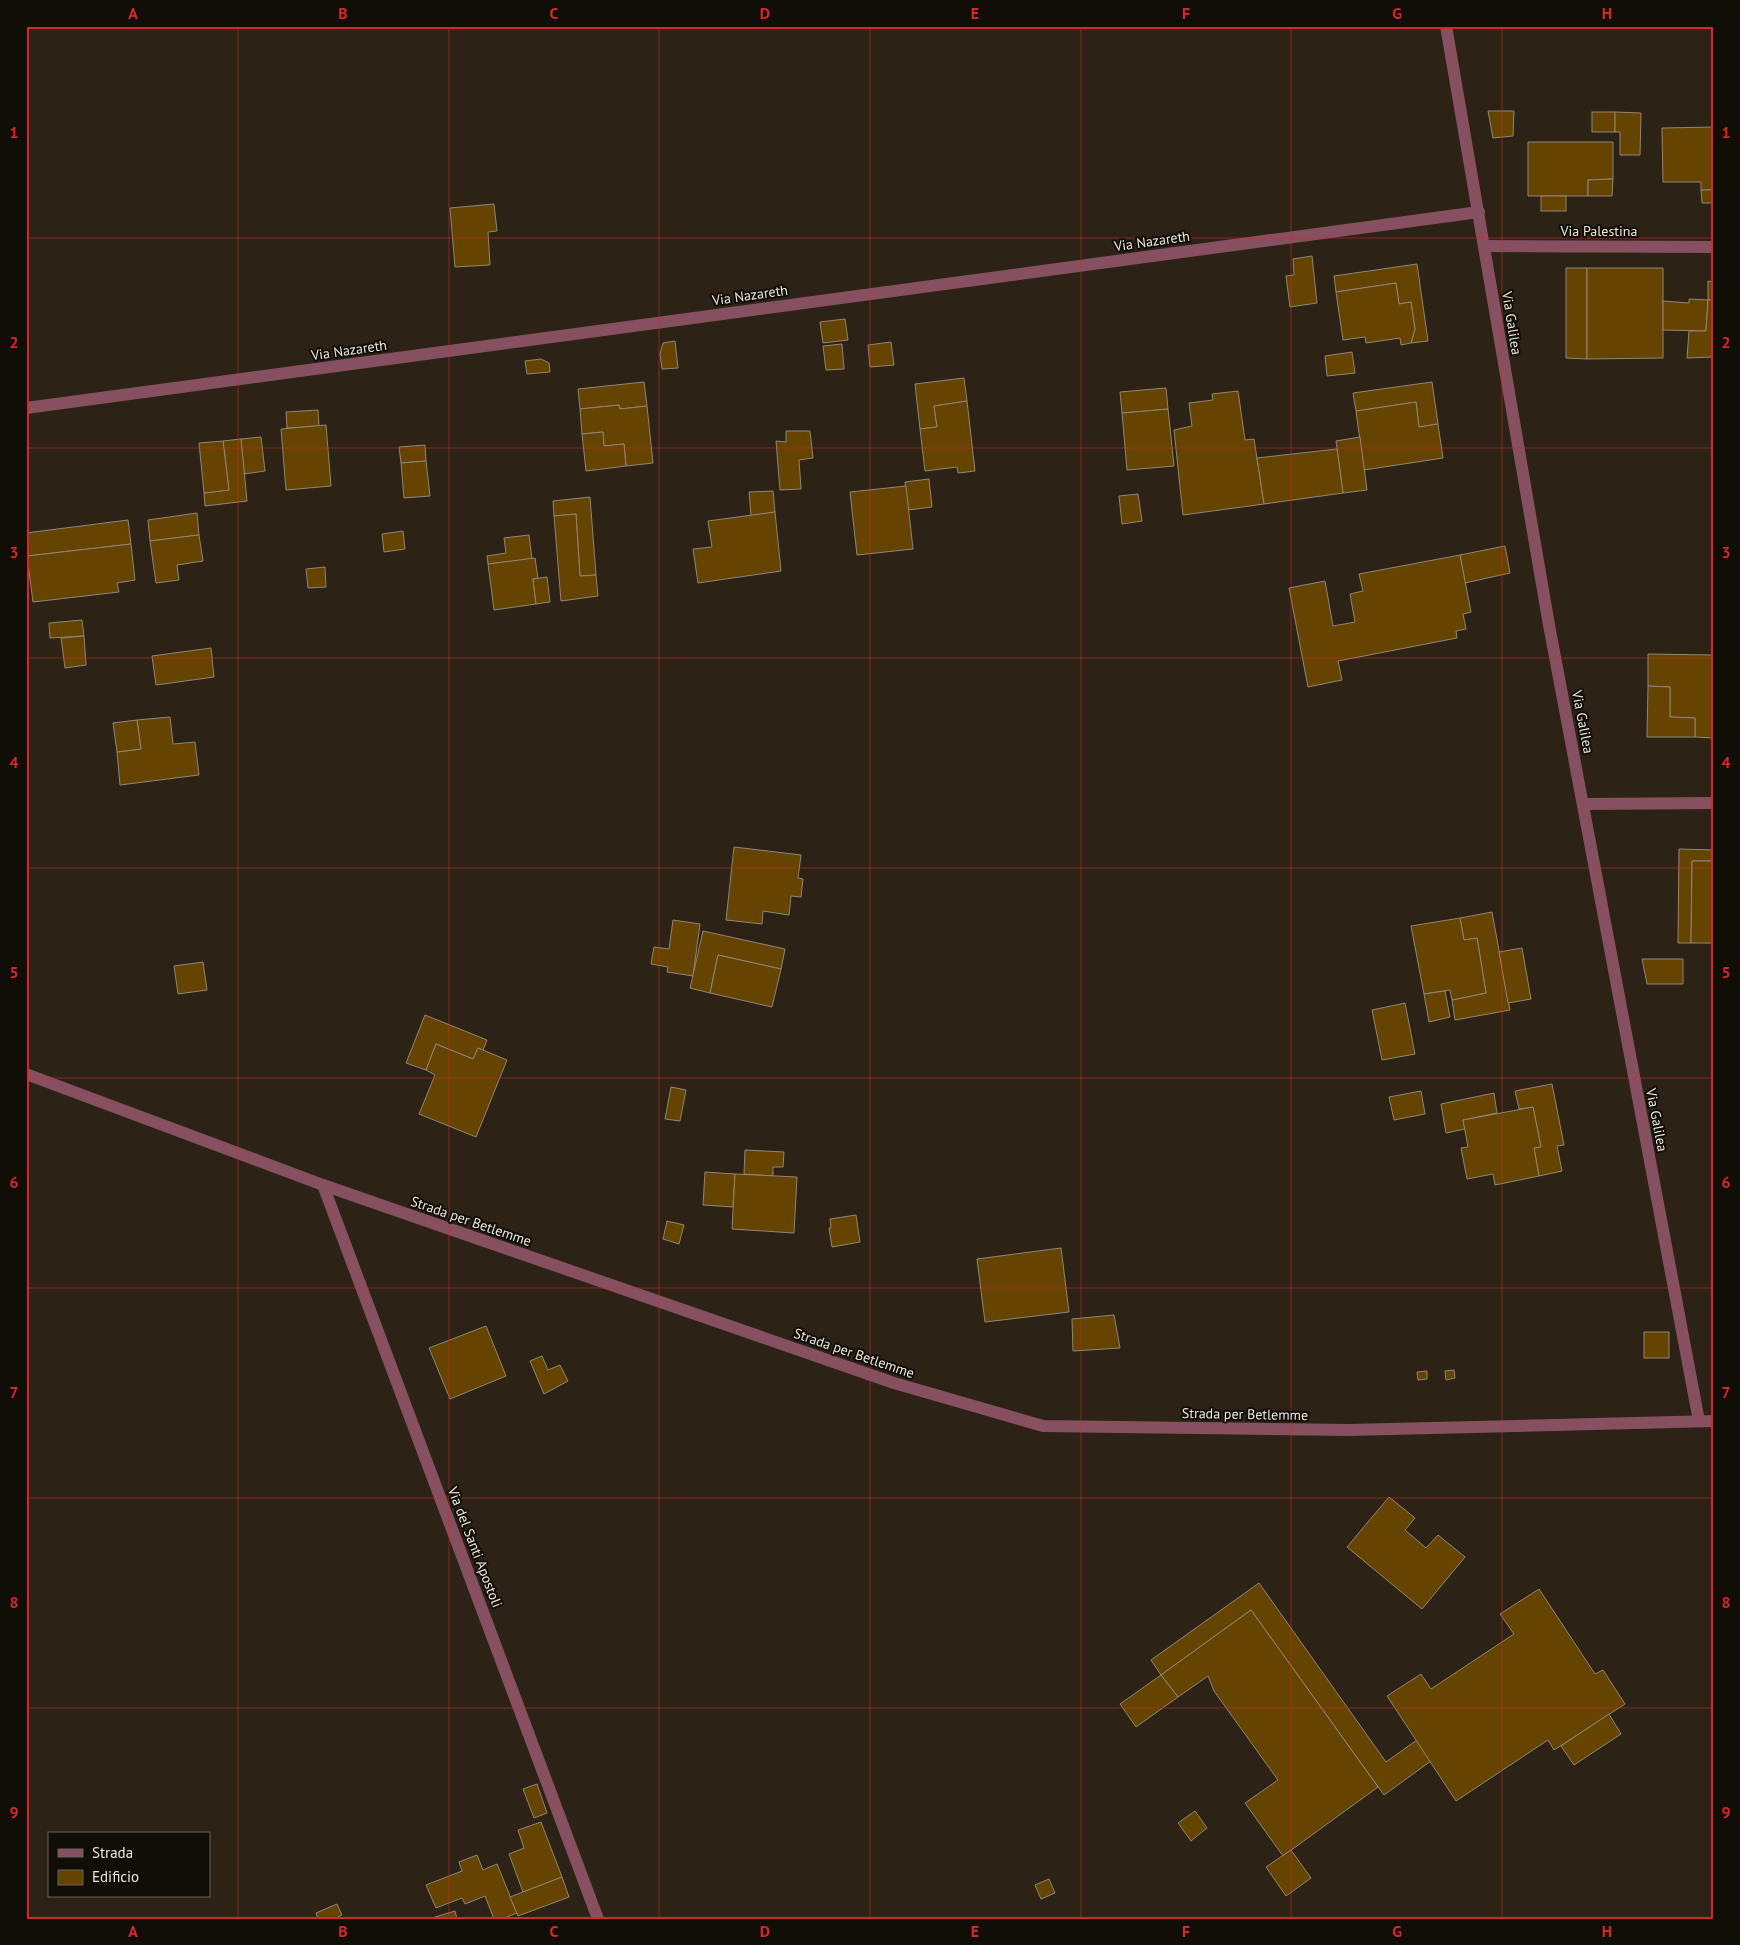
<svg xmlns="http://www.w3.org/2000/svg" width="1740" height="1945" font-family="'PT Sans',sans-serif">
	<rect width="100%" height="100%" fill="#2c2316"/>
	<!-- building -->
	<g fill="#654301" stroke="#918676">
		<polygon points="1488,111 1514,111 1513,136 1493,138"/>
		<rect x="1592" y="112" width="23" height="20"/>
		<polygon points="1615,112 1641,113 1640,155 1620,155 1620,132 1615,132"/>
		<polygon points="1714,127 1714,190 1701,190 1701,182 1663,182 1662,128"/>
		<polygon points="1528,142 1613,142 1613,179 1588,180 1588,196 1528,196"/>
		<polygon points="1613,179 1612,196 1588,196 1588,180"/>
		<polygon points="1701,190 1714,190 1714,203 1702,203"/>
		<rect x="1541" y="196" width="25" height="15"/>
		<polygon points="494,204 497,231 488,232 490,265 455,267 450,208"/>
		<polygon points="1312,256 1317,303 1290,307 1286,276 1294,275 1293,259"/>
		<polygon points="1417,264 1428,341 1411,343 1415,329 1411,302 1399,304 1396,283 1336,292 1334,276"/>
		<polygon points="1566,268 1587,268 1587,359 1566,358"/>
		<polygon points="1587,268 1663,268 1663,358 1587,359"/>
		<polygon points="1708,281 1714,282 1714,300 1708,300"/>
		<polygon points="1396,283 1399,304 1411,302 1415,329 1411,343 1401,345 1400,338 1366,343 1365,337 1343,340 1336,292"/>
		<polygon points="1689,299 1708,300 1706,331 1663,330 1663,301 1689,303"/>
		<polygon points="1708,300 1714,300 1714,357 1687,358 1689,331 1706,331"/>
		<polygon points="845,319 848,340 823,343 820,322"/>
		<polygon points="675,341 678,368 662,369 660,354 663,343"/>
		<polygon points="891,342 894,365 870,367 868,345"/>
		<polygon points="842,344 844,369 826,370 823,346"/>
		<polygon points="1352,352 1355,373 1327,376 1325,356"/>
		<polygon points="541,359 549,363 550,372 527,374 525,361"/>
		<polygon points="964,378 967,401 934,406 937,427 920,429 915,384"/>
		<polygon points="644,382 647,406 620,409 619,405 580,409 578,389"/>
		<polygon points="1432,382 1438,424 1419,427 1416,402 1356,411 1353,393"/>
		<polygon points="1166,388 1168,409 1122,413 1120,392"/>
		<polygon points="1238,391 1245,440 1254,439 1264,504 1183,515 1174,430 1192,426 1189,403 1213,400 1212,394"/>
		<polygon points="967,401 975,471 958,473 957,467 925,471 920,429 937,427 934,406"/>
		<polygon points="1416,402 1419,427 1438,424 1443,458 1364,470 1356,411"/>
		<polygon points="619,405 620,409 647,406 653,463 626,466 624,444 604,446 603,432 582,434 580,409"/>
		<polygon points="1168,409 1174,466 1127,470 1122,413"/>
		<polygon points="318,410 319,426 287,428 286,412"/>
		<polygon points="326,425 331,486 286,490 281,429"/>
		<polygon points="786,431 810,431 813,458 799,460 801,489 780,490 776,441 786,442"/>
		<polygon points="603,432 604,446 624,444 626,466 586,471 582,434"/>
		<polygon points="261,437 265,471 244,474 241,439"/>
		<polygon points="1360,437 1367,490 1343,493 1336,441"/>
		<polygon points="241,439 247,501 205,506 204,493 229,490 223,441"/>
		<polygon points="223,441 229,490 204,493 199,443"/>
		<polygon points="425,445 426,461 401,463 399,447"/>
		<polygon points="1337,449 1343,493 1264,504 1257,458"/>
		<polygon points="426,461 430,496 404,498 401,463"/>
		<polygon points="929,479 932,507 908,510 905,482"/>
		<polygon points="906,486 913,549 857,555 850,492"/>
		<polygon points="773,491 775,512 751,516 749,492"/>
		<polygon points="1138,494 1142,521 1122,524 1119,496"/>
		<polygon points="590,497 596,575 580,576 576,514 554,516 553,501"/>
		<polygon points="775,512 781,571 698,583 693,549 712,547 708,521"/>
		<polygon points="197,513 199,535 150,541 148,520"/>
		<polygon points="576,514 580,576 596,575 598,596 561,601 554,516"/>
		<polygon points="128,520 131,544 27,556 26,533"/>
		<polygon points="403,531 405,549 384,552 382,534"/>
		<polygon points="199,535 203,561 177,565 179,580 156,583 150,541"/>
		<polygon points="529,535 532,559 488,564 487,556 506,553 504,538"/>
		<polygon points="131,544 135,580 117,583 119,592 33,602 27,556"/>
		<polygon points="1505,546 1510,573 1465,583 1460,555"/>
		<polygon points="1460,555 1471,612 1463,614 1466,629 1456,631 1457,638 1338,661 1342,680 1308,687 1289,588 1325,581 1333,626 1355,622 1350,594 1363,591 1359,574"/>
		<polygon points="535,558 538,578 533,579 536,604 494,610 488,564"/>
		<polygon points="325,567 326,587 308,588 306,569"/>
		<polygon points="547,577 550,602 536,604 533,579"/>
		<polygon points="82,620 84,636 50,638 49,623"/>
		<polygon points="84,636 86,665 65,668 61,638"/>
		<polygon points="211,648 214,677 156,685 152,656"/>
		<polygon points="1648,654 1714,655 1714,738 1695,737 1695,718 1670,717 1670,687 1648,686"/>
		<polygon points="1648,686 1670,687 1670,717 1695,718 1695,737 1647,737"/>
		<polygon points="170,717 173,744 195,742 199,775 120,785 117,752 141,749 137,720"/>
		<polygon points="137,720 141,749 117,752 113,723"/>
		<polygon points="734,847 801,855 798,878 803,879 801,897 791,896 789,915 763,911 762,924 726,920"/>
		<polygon points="1679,849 1714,850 1714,861 1692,861 1691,943 1678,943"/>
		<polygon points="1692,861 1714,861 1714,943 1691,943"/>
		<polygon points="1492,912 1510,1010 1455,1020 1452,1000 1486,993 1477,938 1464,940 1460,918"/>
		<polygon points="1460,918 1464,940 1477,938 1486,993 1452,1000 1450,990 1424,994 1411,926"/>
		<polygon points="673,920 700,924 693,976 667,972 668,967 651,964 654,947 669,949"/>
		<polygon points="703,931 785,949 781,969 718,955 710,993 690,988"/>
		<polygon points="1522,948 1531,999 1508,1003 1499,952"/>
		<polygon points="718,955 781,969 772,1007 710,993"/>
		<polygon points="1642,959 1683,959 1683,984 1647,984"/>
		<polygon points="203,962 207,990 178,994 174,966"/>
		<polygon points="1445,991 1450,1017 1429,1022 1424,994"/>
		<polygon points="1405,1003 1415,1054 1382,1060 1372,1010"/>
		<polygon points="425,1015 487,1040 483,1050 478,1048 473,1059 436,1044 426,1070 406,1063"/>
		<polygon points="436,1044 473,1059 478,1048 507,1060 476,1137 419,1114 435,1075 426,1070"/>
		<polygon points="1552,1084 1564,1145 1557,1146 1562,1171 1539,1176 1534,1148 1541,1147 1533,1107 1519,1109 1515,1091"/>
		<polygon points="671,1087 686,1090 680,1121 665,1119"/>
		<polygon points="1421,1091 1425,1114 1394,1120 1389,1097"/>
		<polygon points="1494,1093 1497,1113 1463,1120 1465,1129 1446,1133 1441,1104"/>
		<polygon points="1533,1107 1541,1147 1534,1148 1539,1176 1495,1185 1493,1174 1467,1179 1461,1148 1468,1147 1463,1120"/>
		<polygon points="745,1150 784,1152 783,1167 773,1167 773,1176 744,1174"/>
		<polygon points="705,1172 735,1174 733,1207 703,1205"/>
		<polygon points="735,1174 797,1177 794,1233 732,1229"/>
		<polygon points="856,1215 860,1242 832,1247 829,1228 831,1228 830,1219"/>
		<polygon points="667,1221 684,1225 679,1244 663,1239"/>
		<polygon points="1061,1248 1069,1312 985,1322 977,1259"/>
		<polygon points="1114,1315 1120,1348 1073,1351 1072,1319"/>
		<polygon points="486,1326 506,1376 450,1399 429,1348"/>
		<rect x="1644" y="1332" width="25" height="26"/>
		<polygon points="542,1356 548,1370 560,1365 568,1381 544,1394 530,1361"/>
		<polygon points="1454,1370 1455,1378 1446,1380 1445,1371"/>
		<polygon points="1427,1371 1427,1379 1418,1380 1417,1372"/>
		<polygon points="1389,1497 1415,1518 1405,1530 1426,1548 1438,1535 1465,1557 1422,1609 1347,1547"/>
		<polygon points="1259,1583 1386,1762 1417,1740 1431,1761 1384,1795 1251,1610 1161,1675 1151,1660"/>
		<polygon points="1539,1589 1595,1674 1603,1670 1625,1704 1554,1750 1548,1740 1456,1801 1387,1696 1421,1674 1431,1689 1514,1634 1500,1614"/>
		<polygon points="1251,1610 1378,1787 1283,1856 1245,1803 1278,1780 1214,1691 1208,1676 1178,1697 1161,1675"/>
		<polygon points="1161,1675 1178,1697 1136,1727 1120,1704"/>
		<polygon points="1609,1714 1621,1734 1574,1765 1561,1746"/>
		<polygon points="537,1784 547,1813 534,1818 523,1789"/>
		<polygon points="1195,1811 1207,1828 1191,1841 1178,1823"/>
		<polygon points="541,1822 562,1877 523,1892 509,1854 524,1848 518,1830"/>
		<polygon points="1291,1850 1311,1878 1286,1896 1266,1867"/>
		<polygon points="477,1855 483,1870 497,1864 517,1913 502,1919 494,1919 485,1896 465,1904 462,1898 436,1908 426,1885 462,1871 459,1862"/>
		<polygon points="562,1877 569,1897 518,1916 510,1897"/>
		<polygon points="1049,1879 1055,1893 1041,1899 1035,1885"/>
		<polygon points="337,1904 342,1915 334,1919 318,1919 316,1913"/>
		<polygon points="455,1911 457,1919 432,1919 432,1918"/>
	</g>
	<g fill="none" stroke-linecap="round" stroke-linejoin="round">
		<!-- street -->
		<g stroke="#875060" stroke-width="12">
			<polyline points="1446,26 1549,625 1699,1421"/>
			<polyline points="1485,246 1714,247"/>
			<polyline points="26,408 1479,212"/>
			<polyline points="1583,804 1714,803"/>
			<polyline points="26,1074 323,1185 894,1383 1043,1426 1349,1430 1714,1421"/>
			<polyline points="323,1185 598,1919"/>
		</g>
	</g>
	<!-- grid -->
	<path fill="none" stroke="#d62828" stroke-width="1" stroke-opacity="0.55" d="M238,26V1919M449,26V1919M659,26V1919M870,26V1919M1081,26V1919M1291,26V1919M1502,26V1919M26,238H1714M26,448H1714M26,658H1714M26,868H1714M26,1078H1714M26,1288H1714M26,1498H1714M26,1708H1714"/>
	<g text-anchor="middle" stroke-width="4" stroke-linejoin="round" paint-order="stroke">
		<!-- street labels -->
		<g font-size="14" fill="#ede7df" stroke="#110d07">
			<text x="1599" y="236">Via Palestina</text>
			<text transform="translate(1152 241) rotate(-8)" y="5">Via Nazareth</text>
			<text transform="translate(750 295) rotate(-8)" y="5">Via Nazareth</text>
			<text transform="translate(1512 323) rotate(81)" y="5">Via Galilea</text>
			<text transform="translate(349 350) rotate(-8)" y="5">Via Nazareth</text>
			<text transform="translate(1583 722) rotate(79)" y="5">Via Galilea</text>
			<text transform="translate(1657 1120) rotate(79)" y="5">Via Galilea</text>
			<text transform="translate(471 1221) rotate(19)" y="5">Strada per Betlemme</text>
			<text transform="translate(854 1353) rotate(19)" y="5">Strada per Betlemme</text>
			<text transform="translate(1245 1414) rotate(1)" y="5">Strada per Betlemme</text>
			<text transform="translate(475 1547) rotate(69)" y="5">Via del Santi Apostoli</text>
		</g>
	</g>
	<!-- border -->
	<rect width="1740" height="1945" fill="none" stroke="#110d07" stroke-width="55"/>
	<!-- legend -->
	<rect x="48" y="1832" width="162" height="65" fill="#110d07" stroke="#69645d"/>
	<rect x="58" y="1849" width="25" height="8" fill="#875060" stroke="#69645d"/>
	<text x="92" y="1858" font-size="15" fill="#ede7df">Strada</text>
	<rect x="58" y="1870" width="25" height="15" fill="#654301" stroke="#69645d"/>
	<text x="92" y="1882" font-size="15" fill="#ede7df">Edificio</text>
	<rect x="28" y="28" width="1684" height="1890" fill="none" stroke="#d62828" stroke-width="2"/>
	<g font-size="16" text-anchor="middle" font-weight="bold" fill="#d62828">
		<text x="133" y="19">A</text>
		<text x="343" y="19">B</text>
		<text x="554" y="19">C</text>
		<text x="765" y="19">D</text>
		<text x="975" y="19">E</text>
		<text x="1186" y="19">F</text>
		<text x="1397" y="19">G</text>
		<text x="1607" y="19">H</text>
		<text x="14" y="138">1</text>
		<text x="1726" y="138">1</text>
		<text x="14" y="348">2</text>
		<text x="1726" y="348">2</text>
		<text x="14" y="558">3</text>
		<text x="1726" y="558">3</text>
		<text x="14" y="768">4</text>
		<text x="1726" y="768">4</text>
		<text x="14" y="978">5</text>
		<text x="1726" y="978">5</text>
		<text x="14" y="1188">6</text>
		<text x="1726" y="1188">6</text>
		<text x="14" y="1398">7</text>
		<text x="1726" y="1398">7</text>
		<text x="14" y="1608">8</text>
		<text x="1726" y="1608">8</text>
		<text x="14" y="1818">9</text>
		<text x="1726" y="1818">9</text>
		<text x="133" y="1937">A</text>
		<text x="343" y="1937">B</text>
		<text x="554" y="1937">C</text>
		<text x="765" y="1937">D</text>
		<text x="975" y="1937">E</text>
		<text x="1186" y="1937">F</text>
		<text x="1397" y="1937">G</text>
		<text x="1607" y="1937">H</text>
	</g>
</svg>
